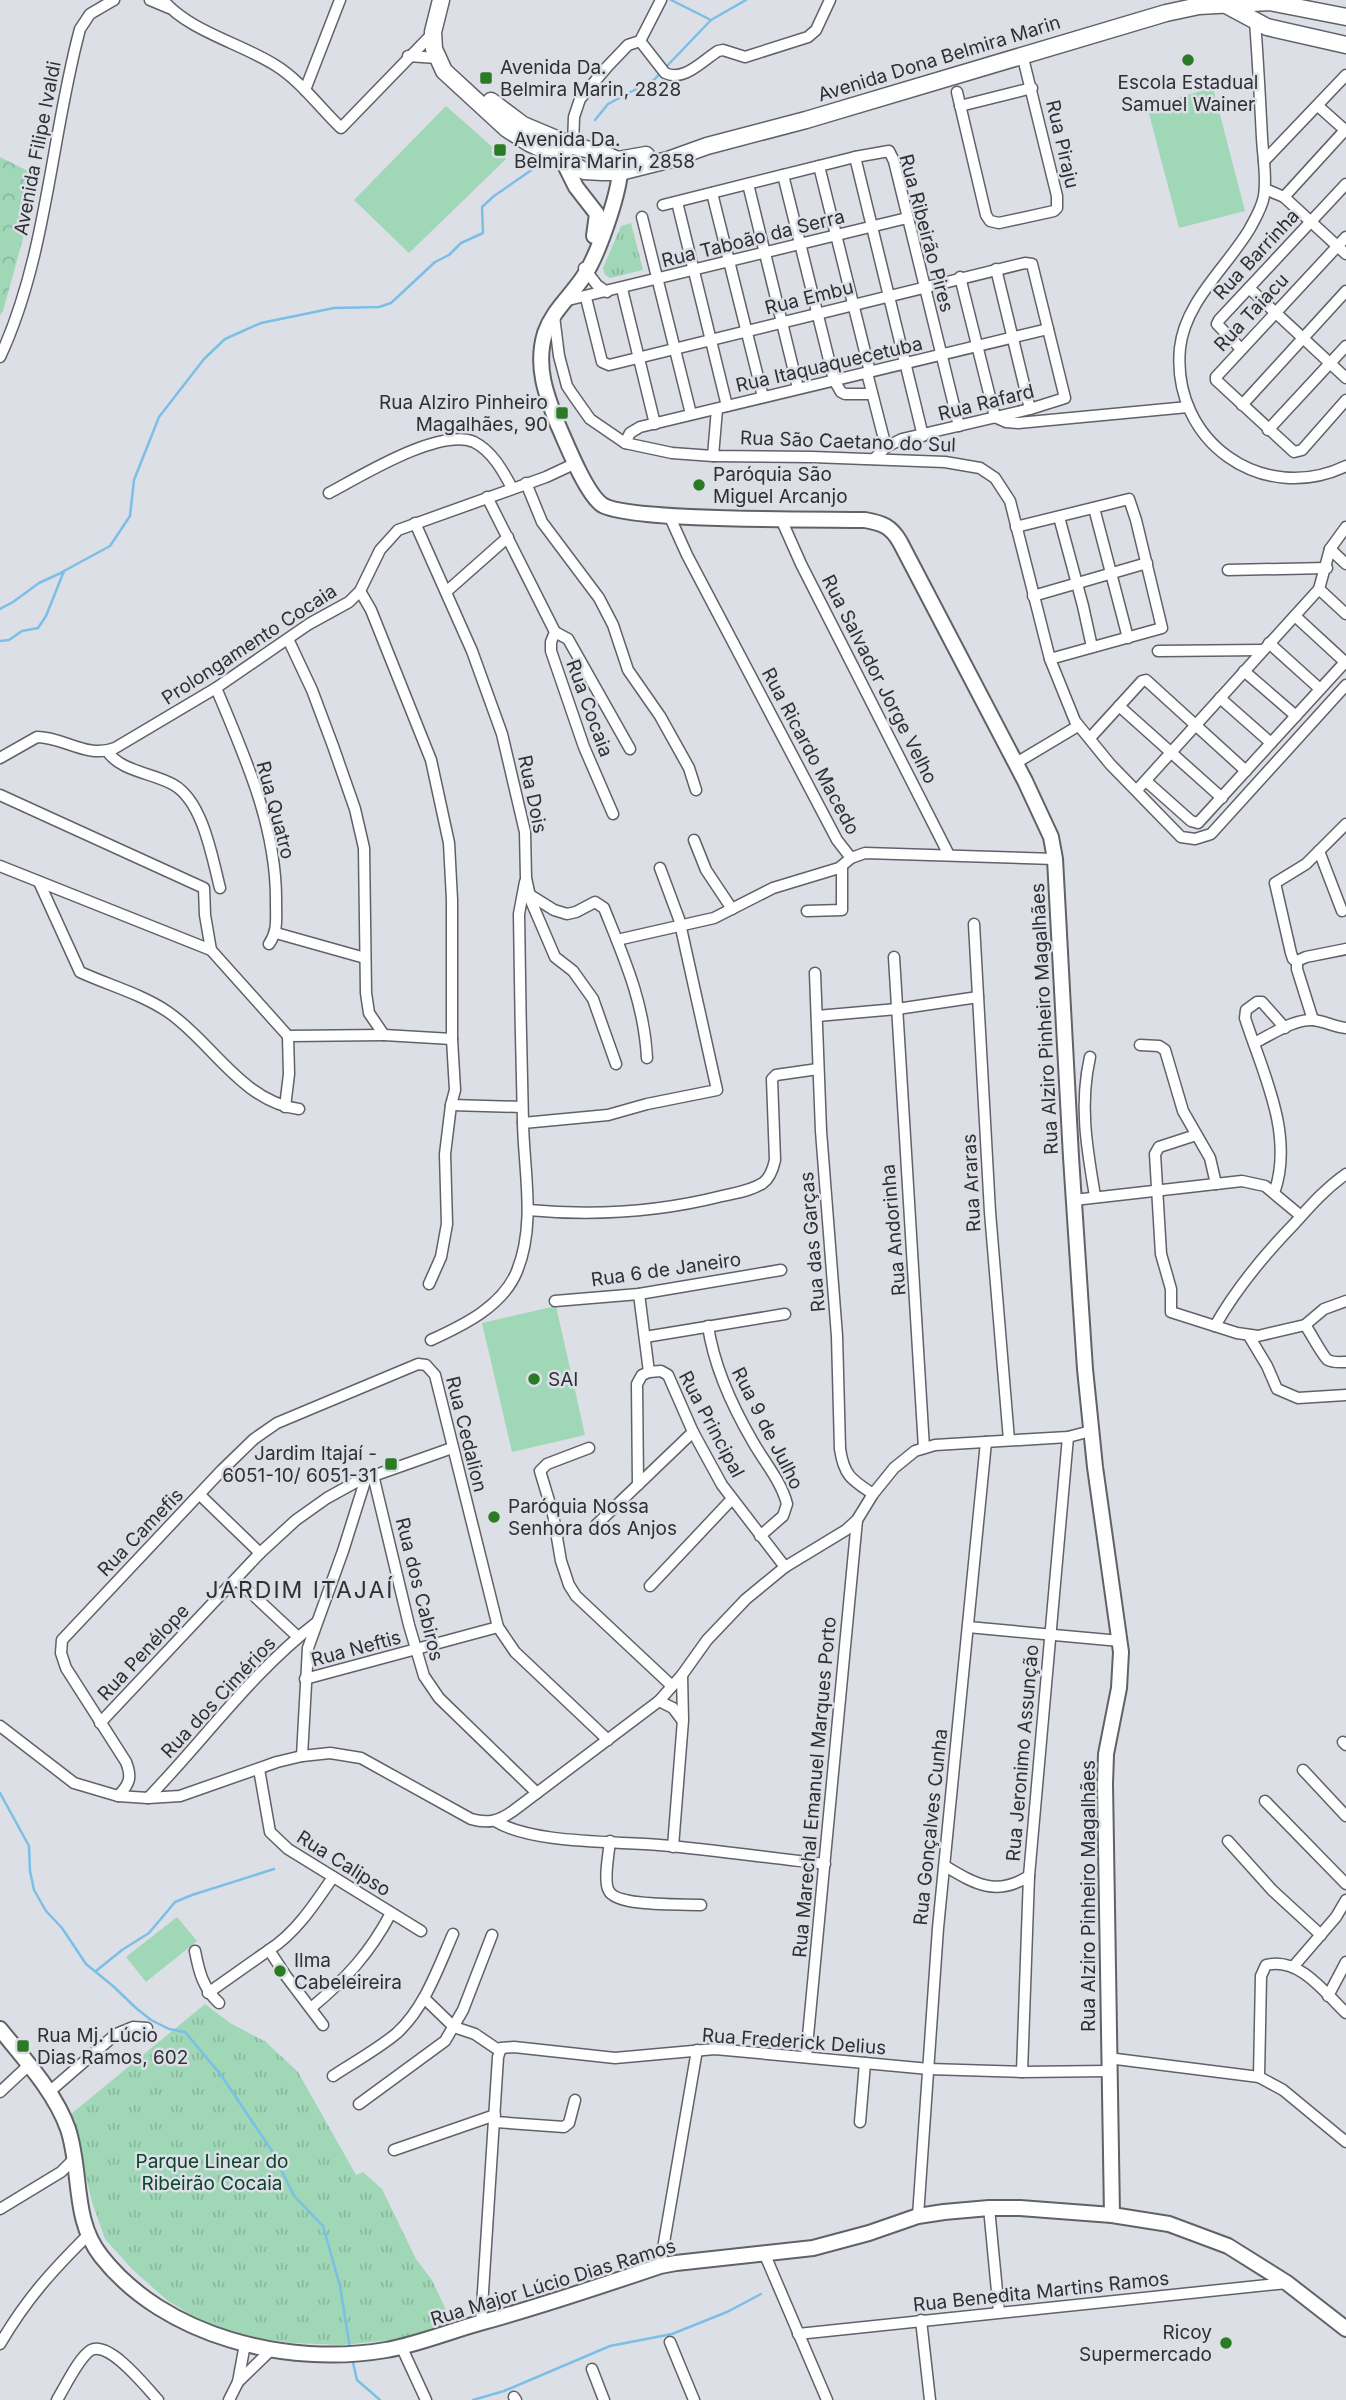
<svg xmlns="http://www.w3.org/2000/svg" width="1346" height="2400" font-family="Inter,sans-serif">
	<defs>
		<pattern id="forest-crowns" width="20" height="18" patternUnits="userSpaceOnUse" patternTransform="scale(1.75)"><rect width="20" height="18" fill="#9fd7b7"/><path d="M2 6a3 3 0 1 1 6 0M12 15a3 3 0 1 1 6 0" fill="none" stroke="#89b99e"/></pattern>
		<pattern id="park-tufts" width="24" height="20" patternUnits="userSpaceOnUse" patternTransform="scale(1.75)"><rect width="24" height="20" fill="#9fd7b7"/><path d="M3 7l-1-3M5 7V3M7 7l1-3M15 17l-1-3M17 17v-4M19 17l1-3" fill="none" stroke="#89b99e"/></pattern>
	</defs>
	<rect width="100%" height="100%" fill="#dddfe7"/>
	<!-- grass -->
	<g fill="#9fd7b7">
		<polygon points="1213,88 1245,211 1179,228 1147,106"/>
		<polygon points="446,106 506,159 409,253 354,200"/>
		<polygon points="556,1306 585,1435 512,1452 482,1323"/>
		<polygon points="177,1917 197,1941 146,1982 126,1957"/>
	</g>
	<!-- forest -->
	<polygon fill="url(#forest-crowns)" points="0,157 40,177 3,311 0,315"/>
	<!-- park -->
	<g fill="url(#park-tufts)">
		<polygon points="631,223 643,270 610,278 605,275 603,268 621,226"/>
		<polygon points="205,2004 230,2023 266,2042 298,2072 356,2175 363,2172 382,2189 416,2259 432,2280 453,2325 400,2339 343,2345 294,2343 248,2337 210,2326 168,2301 132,2269 105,2239 92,2202 71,2114"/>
	</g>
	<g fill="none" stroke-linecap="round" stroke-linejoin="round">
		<!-- stream -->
		<g stroke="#7bbfe7" stroke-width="2.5">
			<polyline points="671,0 709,19"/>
			<polyline points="666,67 711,20 746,0"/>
			<polyline points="595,120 608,104 655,79 661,72"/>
			<polyline points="0,609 13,602 39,583 63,572"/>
			<polyline points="0,641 9,640 22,631 38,628 46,616 64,571 110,546 130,516 134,480 159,417 204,359 225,339 261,323 334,308 379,307 391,303 435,262 449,255 461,243 483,233 482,207 494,196 533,169"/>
			<polyline points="0,1793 29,1846 30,1871 34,1890 46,1911 62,1928 86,1964 113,1986 136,2008 151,2020 169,2029 185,2032 221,2075 272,2151 294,2196 323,2226 340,2286 350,2348"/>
			<polyline points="96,1971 122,1950 149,1933 175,1902 192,1895 274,1869"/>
			<polyline points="352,2358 357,2380 380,2400"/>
			<polyline points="473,2400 504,2391 610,2346 672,2334 727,2312 761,2294"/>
		</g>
		<defs>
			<g id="street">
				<polyline points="150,0 169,8"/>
				<path d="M163,0C189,31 240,43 275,65C301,81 319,107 341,128L435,31"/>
				<path d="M1255,21C1258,60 1260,99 1262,138C1263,157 1267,177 1264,196C1262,208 1255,219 1249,230C1226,268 1185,302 1180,348C1171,441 1262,506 1346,466"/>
				<path d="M640,41L665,73C684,82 702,61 718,51L723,50L745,57L808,37L816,30L830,0"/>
				<polyline points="408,56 437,58"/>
				<polyline points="305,90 340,0"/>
				<polyline points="957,92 986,215 990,221 999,223 1054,211 1057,208 1057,196 1022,54"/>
				<polyline points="960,106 1032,88"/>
				<polyline points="1318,106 1346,131"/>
				<polyline points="573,146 574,117 580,99 607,67 628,45 640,41 661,0"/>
				<polyline points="855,157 923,436"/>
				<polyline points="1264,161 1346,75"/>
				<polyline points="819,166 870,372"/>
				<polyline points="783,175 834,380 841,392 845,394 872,394"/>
				<polyline points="748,184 798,388"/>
				<polyline points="1265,189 1284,197 1346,254"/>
				<polyline points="712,193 763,397"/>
				<polyline points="1284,197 1346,129"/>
				<polyline points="677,202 727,406"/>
				<polyline points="663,205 855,157 889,151 894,161 959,426"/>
				<polyline points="642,217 691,414"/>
				<polyline points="1346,237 1216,377 1216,380 1294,452 1302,450 1346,400"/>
				<polyline points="584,268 597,285 607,292"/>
				<polyline points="996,269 1030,409"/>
				<polyline points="960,277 995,417 1006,422 1018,423 1188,407"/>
				<polyline points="1249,288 1346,378"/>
				<polyline points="622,289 655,424"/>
				<polyline points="586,298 602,362 609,365 1025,263 1032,264 1065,398 1030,409 902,439 886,447 874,459"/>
				<polyline points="564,301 907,218"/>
				<polyline points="554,316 559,356 567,386 573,395 590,419 625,443 672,453 713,456 812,457 945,462 980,468 995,478 1010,501 1050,659 1075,721 1110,764 1181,837 1195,839 1211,834 1346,685"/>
				<polyline points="1241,349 1217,324 1219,320 1346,184"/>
				<path d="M0,357C47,256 51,136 80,29L90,14L114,0"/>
				<polyline points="867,373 886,447"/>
				<polyline points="1242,405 1346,291"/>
				<polyline points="1268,430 1346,346"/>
				<polyline points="625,443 630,433 640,427 1048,329"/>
				<polyline points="713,456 717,409"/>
				<polyline points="526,483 542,522 599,598 613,625 628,670 660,716 689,768 696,790"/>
				<path d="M329,493C361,476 440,427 474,442C492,451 503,471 512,488"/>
				<polyline points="487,497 555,632 551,642 551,651 584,747 613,814"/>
				<polyline points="1094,508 1128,638"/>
				<polyline points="669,515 687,555 837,840 851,858 865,853 1055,859"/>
				<polyline points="1059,517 1083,606 1092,647"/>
				<polyline points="781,519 801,564 949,855"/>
				<polyline points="415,523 472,651 502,734 525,832 526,878 531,901 555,957 573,971 593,999 616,1064"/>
				<polyline points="1016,527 1129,499 1136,520 1162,628 1050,659"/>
				<polyline points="1330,549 1346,564"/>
				<polyline points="1228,570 1327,568"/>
				<polyline points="1319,589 1346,614"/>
				<polyline points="360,591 371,610 431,760 449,843 452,900 452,1039 455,1090 451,1105 522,1107"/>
				<polyline points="446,592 508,537"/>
				<polyline points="1033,596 1147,563"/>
				<polyline points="1295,616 1345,662"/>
				<polyline points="555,632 568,639 630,749"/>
				<polyline points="288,639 312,690 333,746 355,809 364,848 366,993 369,1013 384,1035 452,1039"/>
				<polyline points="1269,643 1320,689"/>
				<polyline points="1158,651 1263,650"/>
				<polyline points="1244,671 1296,716"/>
				<path d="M216,688C245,757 277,827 276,903C276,919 278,931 269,944"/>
				<polyline points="1220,698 1271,743"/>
				<polyline points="1119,706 1222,798"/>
				<polyline points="1090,738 1142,681 1146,680 1246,771"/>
				<path d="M107,751C121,772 154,773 174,785C203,802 212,857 220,888"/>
				<path d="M0,758L37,737C64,737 87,759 115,748L216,688L309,624L349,602L360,591L380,550L398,530L546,477L576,463"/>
				<polyline points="1016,763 1078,726"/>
				<polyline points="1146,781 1191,821 1198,823 1346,661"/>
				<polyline points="1137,790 1319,589 1330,549 1346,527"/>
				<polyline points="0,795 204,888 205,915 211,950"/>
				<polyline points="694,840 706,870 732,909"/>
				<polyline points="1319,851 1342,911"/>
				<polyline points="0,866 211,950 288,1036 289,1074 285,1107"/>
				<path d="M39,882L80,972C108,985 142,994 168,1012C211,1041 242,1102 299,1109"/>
				<path d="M530,895L554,910L567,914L576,912L595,902L604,908C624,958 644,1002 647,1058"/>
				<polyline points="807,911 842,910 842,866"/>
				<polyline points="974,924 990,1212 1009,1440"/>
				<polyline points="276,933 365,958"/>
				<polyline points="617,940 714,918 773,888 839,868 851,858"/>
				<polyline points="894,957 924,1448"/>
				<polyline points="1297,961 1306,957 1346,949"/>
				<path d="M815,973L821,1131L837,1336L840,1449C844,1476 852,1480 873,1494"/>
				<polyline points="817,1016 897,1009 978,997"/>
				<polyline points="1313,1020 1297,969 1297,961 1293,959 1291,953 1275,883 1306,864 1346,824"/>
				<polyline points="288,1036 384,1035"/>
				<path d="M1254,1043C1271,1035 1293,1019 1313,1020C1324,1021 1335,1027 1346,1028"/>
				<polyline points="1140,1045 1159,1046 1165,1050 1183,1111 1210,1158 1216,1184"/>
				<path d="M1090,1057C1079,1105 1087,1149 1095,1196"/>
				<polyline points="523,1123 608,1115 647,1104 717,1090 679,919 660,868"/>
				<polyline points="1196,1135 1159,1147 1155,1154 1161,1254 1171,1289 1171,1312 1237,1333 1258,1336 1305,1325 1324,1309 1346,1301"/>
				<path d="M1274,1193C1295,1135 1262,1071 1245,1018L1246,1010L1257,1002H1262L1285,1028"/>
				<polyline points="1074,1200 1242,1181 1265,1186 1301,1216"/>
				<path d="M528,1210C593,1216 659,1212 722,1196C735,1193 751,1191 763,1183C770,1178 773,1169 775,1160L772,1079L776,1075L818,1069"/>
				<polyline points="429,1284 441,1257 447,1224 445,1154 451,1105"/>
				<polyline points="639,1294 649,1372 661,1371 668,1375 693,1432 722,1485 785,1567"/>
				<polyline points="555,1301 639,1294 781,1270"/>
				<path d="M1305,1325C1311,1333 1323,1357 1328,1360C1333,1363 1341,1362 1346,1362"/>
				<path d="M708,1326C714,1367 732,1406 753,1442C765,1463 781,1481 787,1504L783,1516L760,1536"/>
				<path d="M1215,1326C1237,1287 1264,1255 1295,1223C1311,1205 1326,1188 1346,1174"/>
				<polyline points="1249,1336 1267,1366 1277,1389 1298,1398 1346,1395"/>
				<polyline points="645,1337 785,1314"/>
				<path d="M431,1340C464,1325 503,1306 517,1271C536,1224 524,1172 523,1123C521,1053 520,984 519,914L525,882"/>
				<polyline points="589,1448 547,1464 540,1471 553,1514 561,1561 569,1585 576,1596 672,1686"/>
				<polyline points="373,1475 409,1625 424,1676 439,1698 537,1793"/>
				<polyline points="638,1485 637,1384 642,1375 649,1372"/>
				<polyline points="200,1495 260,1553"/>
				<polyline points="596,1525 693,1432"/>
				<polyline points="236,1579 298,1637"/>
				<polyline points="650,1586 732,1499"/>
				<polyline points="968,1627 1120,1641"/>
				<polyline points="305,1679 498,1627"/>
				<polyline points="659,1701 673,1708 682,1720"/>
				<polyline points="100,1723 260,1553 296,1520 327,1498 356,1482 452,1448"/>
				<path d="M0,1726L74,1783L118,1796L148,1798L180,1796L277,1762L302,1756L330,1753L361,1758L471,1819C488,1824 499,1821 513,1811L659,1701L682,1675L707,1640L746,1599L785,1567L846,1530L857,1520L873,1494L894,1468L915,1451L935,1445L1068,1437L1091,1431"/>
				<polyline points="1343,1742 1346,1745"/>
				<polyline points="302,1756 308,1648 343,1551 366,1478"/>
				<polyline points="259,1769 270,1832 288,1849 421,1931"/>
				<polyline points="1303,1770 1346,1816"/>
				<path d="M118,1796C130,1784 132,1777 126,1762L66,1668L61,1653L62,1640L222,1470L254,1439L277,1423L418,1364L426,1365L435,1375L498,1627L515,1652L608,1740"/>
				<path d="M148,1798C204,1740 252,1672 316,1623"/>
				<polyline points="1265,1801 1346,1884"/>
				<path d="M495,1821C532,1844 614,1841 659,1845C714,1850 770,1858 825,1864"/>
				<path d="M610,1841C609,1852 603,1882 609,1891C617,1907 683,1904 701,1905"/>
				<polyline points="1228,1841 1272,1890 1321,1935"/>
				<polyline points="673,1847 683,1720 682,1675"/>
				<path d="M945,1866C975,1884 996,1897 1029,1876"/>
				<path d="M195,1951C199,1972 203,1988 219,2003"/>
				<polyline points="1293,1967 1336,1917 1346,1900"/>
				<polyline points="208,1993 269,1950"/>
				<polyline points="1328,1996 1346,1962"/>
				<polyline points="424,1998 454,2027 475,2034 500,2051"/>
				<path d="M311,2008C346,1979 370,1953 391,1913"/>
				<path d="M323,2025L286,1976L269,1950C296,1933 316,1902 333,1877"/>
				<polyline points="806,2057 857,1520"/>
				<polyline points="1108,2058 1259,2077 1283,2090 1346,2142"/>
				<polyline points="1022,2072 1029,1876 1068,1437"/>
				<path d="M333,2076C354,2062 378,2049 397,2033C425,2007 438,1968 453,1934"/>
				<path d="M1259,2077L1261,1976L1266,1965C1300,1957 1324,1992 1346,2013"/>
				<polyline points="0,2092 29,2065"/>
				<polyline points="48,2093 116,2034 133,2027 147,2028"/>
				<polyline points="359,2104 445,2041 463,2010 492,1935"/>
				<polyline points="495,2122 564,2127 569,2123 575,2100"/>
				<polyline points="860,2122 865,2063"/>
				<polyline points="394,2150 495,2115"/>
				<polyline points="989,2208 999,2312"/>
				<polyline points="0,2209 61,2172 75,2158"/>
				<polyline points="918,2216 938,1928 986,1442"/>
				<polyline points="765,2255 827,2400"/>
				<polyline points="660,2266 697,2050"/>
				<polyline points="921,2320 930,2400"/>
				<polyline points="481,2323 498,2057 501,2048 514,2047 615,2058 715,2049 929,2069 1022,2072 1108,2071"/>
				<polyline points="798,2334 1287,2283"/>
				<polyline points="670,2342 694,2400"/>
				<path d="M0,2344C27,2298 52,2271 89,2234"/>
				<polyline points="401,2346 426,2400"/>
				<polyline points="592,2369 604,2400"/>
				<polyline points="238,2382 245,2344"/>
				<polyline points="514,2397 516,2400"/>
				<path d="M57,2400C65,2387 79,2357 91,2350C110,2341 146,2387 158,2400"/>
				<polyline points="229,2400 238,2382 272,2349"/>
			</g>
			<g id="secondary">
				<polyline points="565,165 576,187 597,214 594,236"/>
				<path d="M620,172C618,197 598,255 584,276C571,296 553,310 545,333C535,366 546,395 558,425C567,445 585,491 601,504C623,522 824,519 865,520C882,523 891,526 900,542L1025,781L1051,837L1055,859L1071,1157L1085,1369L1095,1467L1121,1652L1119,1688L1106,1754L1105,1784L1112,2215"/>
				<path d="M0,2029C24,2059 55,2092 68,2129C82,2171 72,2220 101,2256C164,2337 288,2367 386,2350C419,2344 450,2331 483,2322C542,2306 601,2286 660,2266L676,2263L813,2248L869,2233L918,2216L944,2212L989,2208H1020L1112,2215L1169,2224L1228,2246L1287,2283L1346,2329"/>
			</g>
			<g id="primary">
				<polyline points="441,0 433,32 434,49 444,71 507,129 529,143 566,160 584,171 602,172 620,172 668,160 707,146 806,120 1166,13 1199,6 1270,2 1346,17"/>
				<polyline points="1226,5 1267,27 1346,45"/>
				<polyline points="491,101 523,125 573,146 599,152 618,160 646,155"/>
			</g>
		</defs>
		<!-- street casing -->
		<use href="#street" stroke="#606268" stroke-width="13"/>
		<!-- secondary casing -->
		<use href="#secondary" stroke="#606268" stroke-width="18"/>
		<!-- primary casing -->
		<use href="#primary" stroke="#606268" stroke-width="19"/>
		<!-- street -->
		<use href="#street" stroke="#fff" stroke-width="10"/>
		<!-- secondary -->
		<use href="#secondary" stroke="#fff" stroke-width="14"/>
		<!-- primary -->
		<use href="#primary" stroke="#fff" stroke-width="16"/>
	</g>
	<!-- markers -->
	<g fill="#2b7a24" stroke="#dddfe7" stroke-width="2.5">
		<circle cx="1188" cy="60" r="7"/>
		<rect x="479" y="71" width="14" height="14" rx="3.5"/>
		<rect x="493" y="143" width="14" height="14" rx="3.5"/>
		<rect x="555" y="406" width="14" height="14" rx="3.5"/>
		<circle cx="699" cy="485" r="7"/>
		<circle cx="534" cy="1379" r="7"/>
		<rect x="384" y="1457" width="14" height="14" rx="3.5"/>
		<circle cx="494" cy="1517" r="7"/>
		<circle cx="280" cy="1971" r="7"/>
		<rect x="16" y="2039" width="14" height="14" rx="3.5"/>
		<circle cx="1226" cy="2343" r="7"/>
	</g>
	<g text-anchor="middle" stroke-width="5" stroke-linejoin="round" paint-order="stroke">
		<!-- street labels -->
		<g font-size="19" fill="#2f3033" stroke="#dddfe7">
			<text transform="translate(939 58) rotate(-17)" y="7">Avenida Dona Belmira Marin</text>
			<text transform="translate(1063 144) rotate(77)" y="7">Rua Piraju</text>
			<text transform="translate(37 148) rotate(-79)" y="7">Avenida Filipe Ivaldi</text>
			<text transform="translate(927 233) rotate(75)" y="7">Rua Ribeirão Pires</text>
			<text transform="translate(753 238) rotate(-14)" y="7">Rua Taboão da Serra</text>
			<text transform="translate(1256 254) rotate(-47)" y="7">Rua Barrinha</text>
			<text transform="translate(809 297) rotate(-14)" y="7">Rua Embu</text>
			<text transform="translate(1251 312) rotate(-47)" y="7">Rua Taiacu</text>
			<text transform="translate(829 364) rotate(-13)" y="7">Rua Itaquaquecetuba</text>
			<text transform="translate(986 402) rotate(-14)" y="7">Rua Rafard</text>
			<text transform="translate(848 441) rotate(2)" y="7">Rua São Caetano do Sul</text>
			<text transform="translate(249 644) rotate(-33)" y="7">Prolongamento Cocaia</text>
			<text transform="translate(880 679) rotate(63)" y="7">Rua Salvador Jorge Velho</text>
			<text transform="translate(590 708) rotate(70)" y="7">Rua Cocaia</text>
			<text transform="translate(811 751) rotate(62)" y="7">Rua Ricardo Macedo</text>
			<text transform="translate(533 794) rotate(78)" y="7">Rua Dois</text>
			<text transform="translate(276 810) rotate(75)" y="7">Rua Quatro</text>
			<text transform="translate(1044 1019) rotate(-93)" y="7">Rua Alziro Pinheiro Magalhães</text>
			<text transform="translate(971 1183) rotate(-93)" y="7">Rua Araras</text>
			<text transform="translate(893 1230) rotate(-95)" y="7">Rua Andorinha</text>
			<text transform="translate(812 1242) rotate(-95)" y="7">Rua das Garças</text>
			<text transform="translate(666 1269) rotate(-8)" y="7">Rua 6 de Janeiro</text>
			<text transform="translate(712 1424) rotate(62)" y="7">Rua Principal</text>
			<text transform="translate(768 1428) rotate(63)" y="7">Rua 9 de Julho</text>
			<text transform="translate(467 1434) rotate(76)" y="7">Rua Cedalion</text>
			<text transform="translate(140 1532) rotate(-46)" y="7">Rua Camefis</text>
			<text transform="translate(420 1589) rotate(76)" y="7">Rua dos Cabiros</text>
			<text transform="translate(356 1648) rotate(-15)" y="7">Rua Neftis</text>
			<text transform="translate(143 1652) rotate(-47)" y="7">Rua Penélope</text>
			<text transform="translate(218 1697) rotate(-47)" y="7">Rua dos Cimérios</text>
			<text transform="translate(1022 1753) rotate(-85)" y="7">Rua Jeronimo Assunção</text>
			<text transform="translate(814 1787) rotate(-85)" y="7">Rua Marechal Emanuel Marques Porto</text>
			<text transform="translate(930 1827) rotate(-84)" y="7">Rua Gonçalves Cunha</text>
			<text transform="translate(344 1863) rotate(32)" y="7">Rua Calipso</text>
			<text transform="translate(1088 1896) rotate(-90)" y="7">Rua Alziro Pinheiro Magalhães</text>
			<text transform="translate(794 2041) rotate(4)" y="7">Rua Frederick Delius</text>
			<text transform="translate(553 2282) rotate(-17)" y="7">Rua Major Lúcio Dias Ramos</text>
			<text transform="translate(1041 2291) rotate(-6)" y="7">Rua Benedita Martins Ramos</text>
		</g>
		<!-- poi labels -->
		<g font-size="19" fill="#2f3033" stroke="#dddfe7" text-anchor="start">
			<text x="500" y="74">Avenida Da.<tspan x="500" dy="22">Belmira Marin, 2828</tspan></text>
			<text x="1188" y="89" text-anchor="middle">Escola Estadual<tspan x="1188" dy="22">Samuel Wainer</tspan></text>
			<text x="514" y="146">Avenida Da.<tspan x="514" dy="22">Belmira Marin, 2858</tspan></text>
			<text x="548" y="409" text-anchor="end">Rua Alziro Pinheiro<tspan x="548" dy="22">Magalhães, 90</tspan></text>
			<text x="713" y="481">Paróquia São<tspan x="713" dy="22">Miguel Arcanjo</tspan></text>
			<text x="548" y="1386">SAI</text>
			<text x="377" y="1460" text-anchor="end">Jardim Itajaí -<tspan x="377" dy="22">6051-10/ 6051-31</tspan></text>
			<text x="508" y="1513">Paróquia Nossa<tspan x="508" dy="22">Senhora dos Anjos</tspan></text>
			<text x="294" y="1967">Ilma<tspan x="294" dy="22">Cabeleireira</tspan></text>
			<text x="37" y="2042">Rua Mj. Lúcio<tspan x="37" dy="22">Dias Ramos, 602</tspan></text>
			<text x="1212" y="2339" text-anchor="end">Ricoy<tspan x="1212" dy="22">Supermercado</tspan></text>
		</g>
		<!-- park labels -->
		<g font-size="19" fill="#0b442b" stroke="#dddfe7">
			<text x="212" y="2168">Parque Linear do<tspan x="212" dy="22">Ribeirão Cocaia</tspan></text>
		</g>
		<!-- quarter labels -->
		<g font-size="23" letter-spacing="2" fill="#2f3033" stroke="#dddfe7">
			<text x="300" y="1598">JARDIM ITAJAÍ</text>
		</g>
	</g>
</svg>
